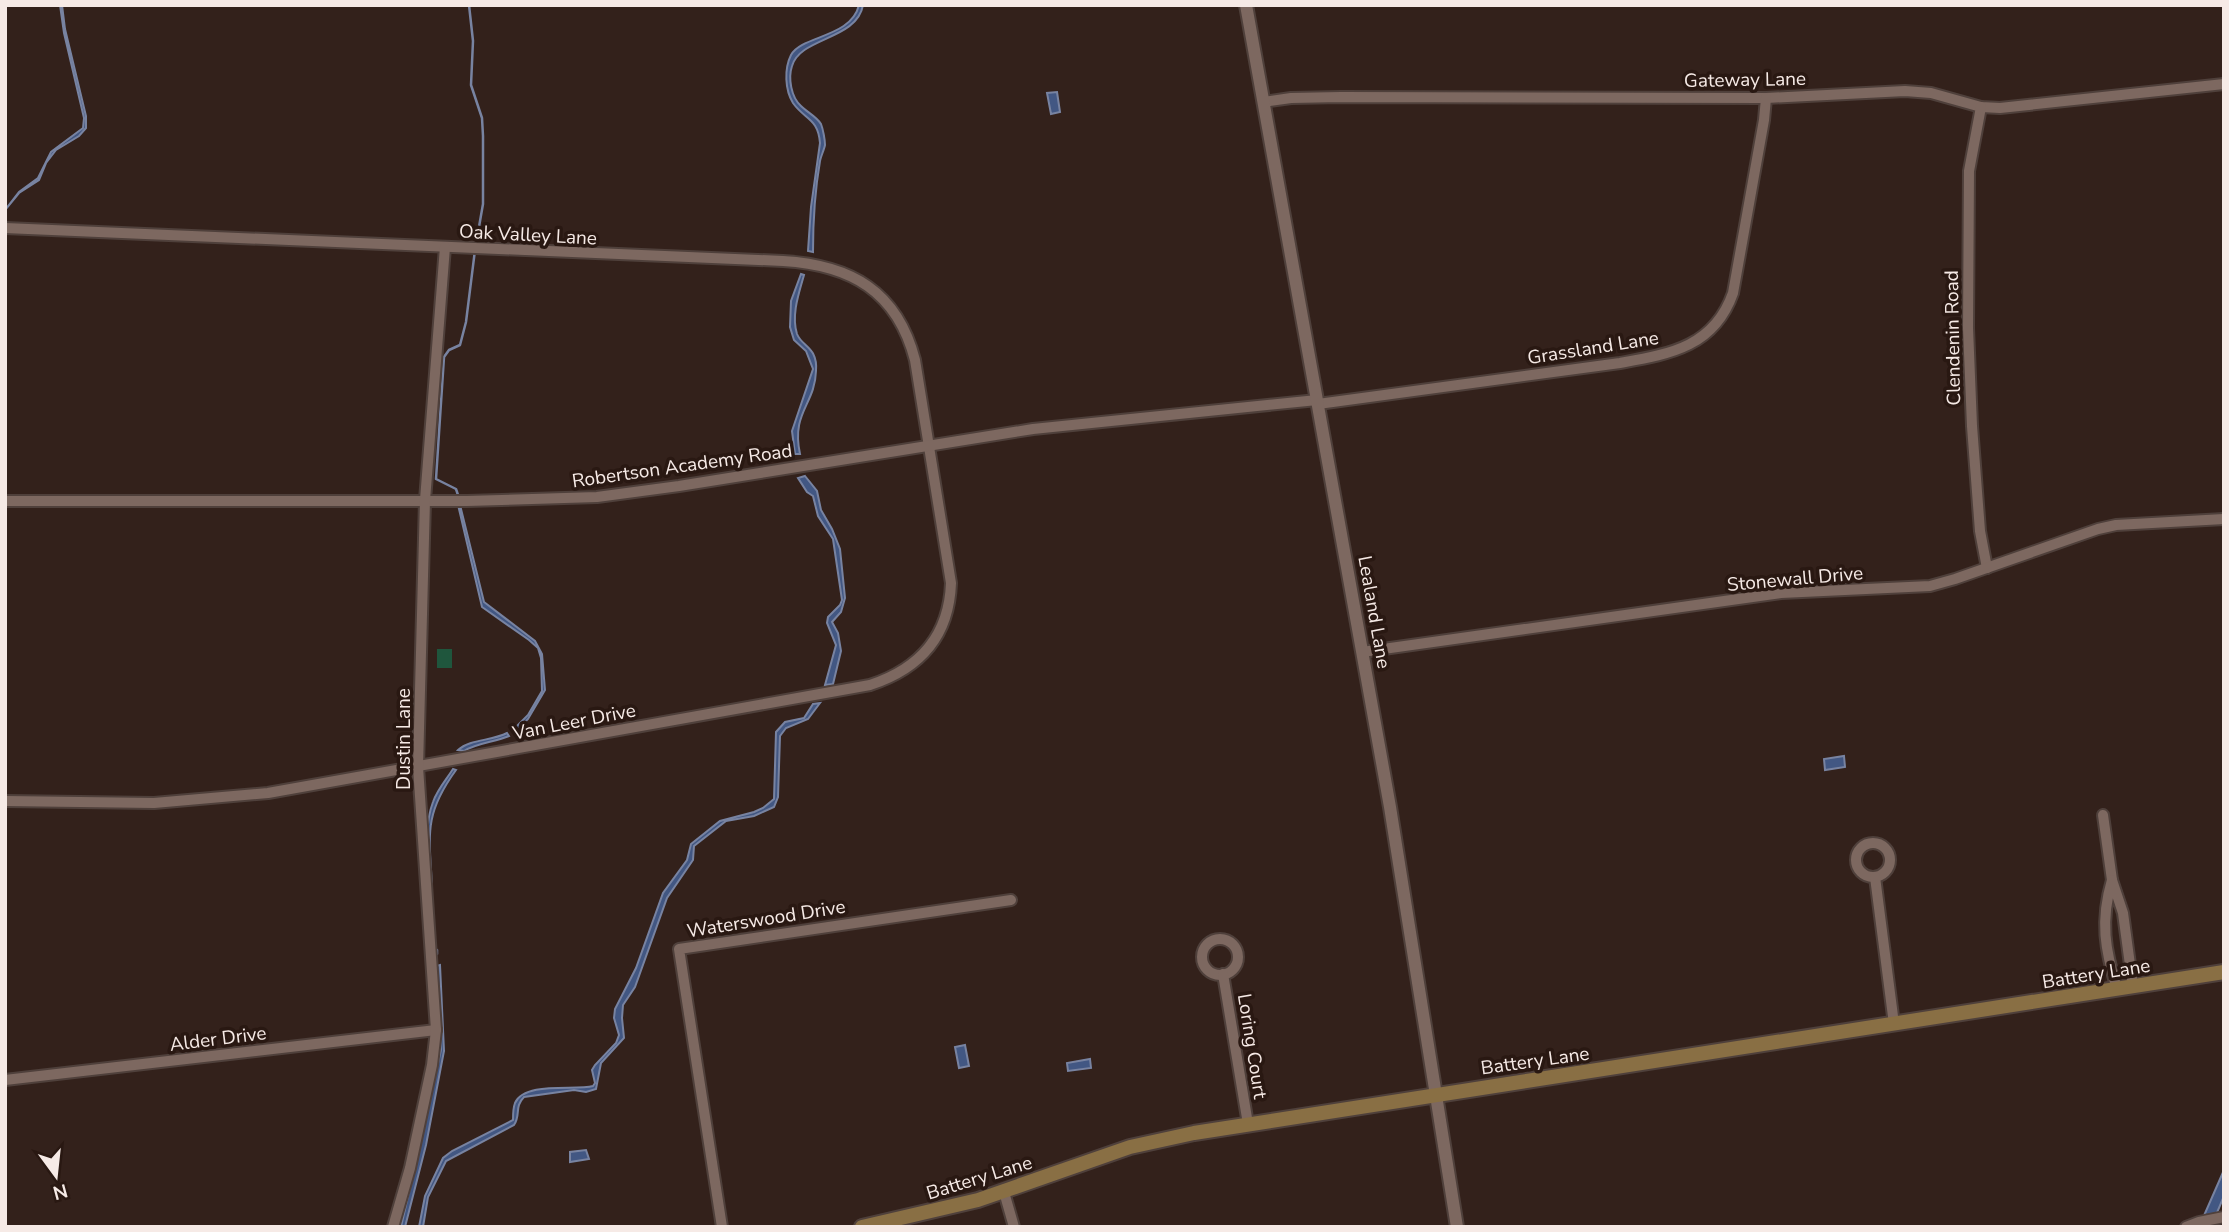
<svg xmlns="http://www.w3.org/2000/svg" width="2229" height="1232" font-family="'Nunito Sans',sans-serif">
	<rect width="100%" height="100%" fill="#33211b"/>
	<!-- green -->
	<rect fill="#1f563d" x="437" y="649" width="15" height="19"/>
	<!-- water -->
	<g fill="#425783" stroke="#7883a1" stroke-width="2">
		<polygon points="60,5 62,5 65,29 86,116 86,128 79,136 56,150 46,163 39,180 19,193 5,210 19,192 38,178 51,152 83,128 84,118 64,33"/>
		<path d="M859,5H863C857,40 800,37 792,66C788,78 791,97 801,106C807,112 817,117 821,124C823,129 825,140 825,145C824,150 821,156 820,161C815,190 813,222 813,252L808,251L811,207L820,143C818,118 805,120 793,103C785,90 784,69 791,55C802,35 851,38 859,5Z"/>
		<polygon points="1057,92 1060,112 1051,114 1047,93"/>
		<path d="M801,274L804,275C799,293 791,315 797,334C802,347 818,347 816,371C815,405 791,412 800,454H795L792,431L813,369L806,351L794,340L790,327L791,301Z"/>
		<polygon points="805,476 817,491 821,510 832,529 840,549 845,598 841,612 832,622 838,633 841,651 833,684 825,685 836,645 827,623 828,617 840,605 842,600 833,539 818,516 813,496 807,492 798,478"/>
		<polygon points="459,509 461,509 484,602 535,641 542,654 545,690 528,719 516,731 514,729 528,715 542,691 541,658 538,648 529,640 482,607"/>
		<path d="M820,703L808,719L786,728L780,736L778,797L774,807L754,816L726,821L694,846L693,860L667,898L635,987L623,1005L622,1018L624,1038L601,1063L596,1089L586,1092L574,1090L524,1097C514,1107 521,1115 514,1125L446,1161L428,1197L423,1227H419L425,1196L443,1158L452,1151L513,1120C513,1114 513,1108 515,1103C525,1081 575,1091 593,1086L595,1083L592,1070L595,1065L616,1043L619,1035L614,1018L615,1009L636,968L663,893L687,860L691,844L720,821L754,812L763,808L774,799L776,732L785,722L804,718L813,704Z"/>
		<path d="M507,733L509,736C495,742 477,743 464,751L458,750C470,739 492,741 507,733Z"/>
		<polygon points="1844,756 1845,767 1825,770 1824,759"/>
		<path d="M453,769L456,770C424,814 429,834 432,885H430C429,859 423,828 433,802C437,790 446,780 453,769Z"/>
		<polygon points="440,965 444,1051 426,1145 405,1227 401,1227 441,1050 436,966"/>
		<polygon points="965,1045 969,1066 959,1068 955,1047"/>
		<polygon points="1090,1059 1091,1068 1068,1071 1067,1063"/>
		<polygon points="586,1150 589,1159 570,1162 570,1152"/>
		<polygon points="2224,1170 2224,1196 2211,1227 2199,1227"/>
	</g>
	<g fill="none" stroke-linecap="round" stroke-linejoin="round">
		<!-- stream -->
		<g stroke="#7883a1" stroke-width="2.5">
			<polyline points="469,5 473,41 471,85 482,118 483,136 483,204 476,244"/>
			<polyline points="458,495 456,489 436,479 444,357 449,350 460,345 466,322 475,250"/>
			<polyline points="437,950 437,954"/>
		</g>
		<defs>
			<g id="minor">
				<polyline points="1263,102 1291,98 1341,97 1766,98 1905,91 1931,93 1981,107 2000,108 2224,84"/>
				<polyline points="1981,107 1969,171 1968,328 1972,426 1980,531 1987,568"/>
				<path d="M5,228L783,261C851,265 897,291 915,360L951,583C949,637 919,669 870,685L268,793L154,803L5,801"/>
				<path d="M1318,404L1620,363C1670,354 1714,347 1733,293L1764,120L1766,98"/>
				<polyline points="5,501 467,501 597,497 679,486 1033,429 1317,400"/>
				<polyline points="1362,652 1781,593 1930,586 1955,579 2098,529 2116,525 2224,519"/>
				<polyline points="2103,815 2112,880"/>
				<circle cx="1873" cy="860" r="17"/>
				<polyline points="1875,877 1894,1024"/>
				<circle cx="1220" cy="957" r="18"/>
				<polyline points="1223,974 1248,1124"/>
				<path d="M2117,989C2105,950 2100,921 2112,880L2123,913L2133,987"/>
				<polyline points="5,1080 436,1030"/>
				<polyline points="1004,1192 1014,1227"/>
				<polyline points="393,1227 410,1168 432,1065 436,1030 418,767 425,500 445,247"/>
				<polyline points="722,1227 679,949 1011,900"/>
				<polyline points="2186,1227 2199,1222 2224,1217"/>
			</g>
			<polyline id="tertiary" points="1246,5 1390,807 1457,1227"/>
			<polyline id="secondary" points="862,1227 978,1200 1130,1147 1194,1133 2224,972"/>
		</defs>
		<!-- minor casing -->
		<use href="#minor" stroke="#4f403b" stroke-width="14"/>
		<!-- tertiary casing -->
		<use href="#tertiary" stroke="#4f403b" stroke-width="16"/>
		<!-- secondary casing -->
		<use href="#secondary" stroke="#4f403b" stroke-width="18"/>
		<!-- minor -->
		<use href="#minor" stroke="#7d6860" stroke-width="10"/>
		<!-- tertiary -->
		<use href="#tertiary" stroke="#7d6860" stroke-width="12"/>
		<!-- secondary -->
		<use href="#secondary" stroke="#896f44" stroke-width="14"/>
	</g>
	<g text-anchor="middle" stroke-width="7" stroke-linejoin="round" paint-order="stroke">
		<!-- street labels -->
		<g font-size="19" fill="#f6eae6" stroke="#291812">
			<text transform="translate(1745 79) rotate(-1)" y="7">Gateway Lane</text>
			<text transform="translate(528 234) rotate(3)" y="7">Oak Valley Lane</text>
			<text transform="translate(1952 338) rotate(-91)" y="7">Clendenin Road</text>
			<text transform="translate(1593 347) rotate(-9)" y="7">Grassland Lane</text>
			<text transform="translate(682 465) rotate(-8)" y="7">Robertson Academy Road</text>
			<text transform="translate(1795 578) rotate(-5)" y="7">Stonewall Drive</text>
			<text transform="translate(1375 612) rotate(80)" y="7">Lealand Lane</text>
			<text transform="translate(574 721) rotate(-11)" y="7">Van Leer Drive</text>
			<text transform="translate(403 739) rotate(-90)" y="7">Dustin Lane</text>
			<text transform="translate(766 918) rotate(-9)" y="7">Waterswood Drive</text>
			<text transform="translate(2096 973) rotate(-9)" y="7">Battery Lane</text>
			<text transform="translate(218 1038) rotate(-7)" y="7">Alder Drive</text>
			<text transform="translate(1253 1046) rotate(81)" y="7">Loring Court</text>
			<text transform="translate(1535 1060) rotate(-8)" y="7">Battery Lane</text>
			<text transform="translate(979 1177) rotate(-17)" y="7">Battery Lane</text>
		</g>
	</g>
	<!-- border -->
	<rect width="2229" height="1232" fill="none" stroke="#f6eae6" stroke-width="14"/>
	<!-- north arrow -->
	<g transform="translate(56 1176) rotate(165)" stroke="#291812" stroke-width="5" paint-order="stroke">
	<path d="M0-5L12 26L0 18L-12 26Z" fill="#f6eae6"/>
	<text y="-10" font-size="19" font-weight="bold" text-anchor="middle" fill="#f6eae6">N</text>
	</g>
</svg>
